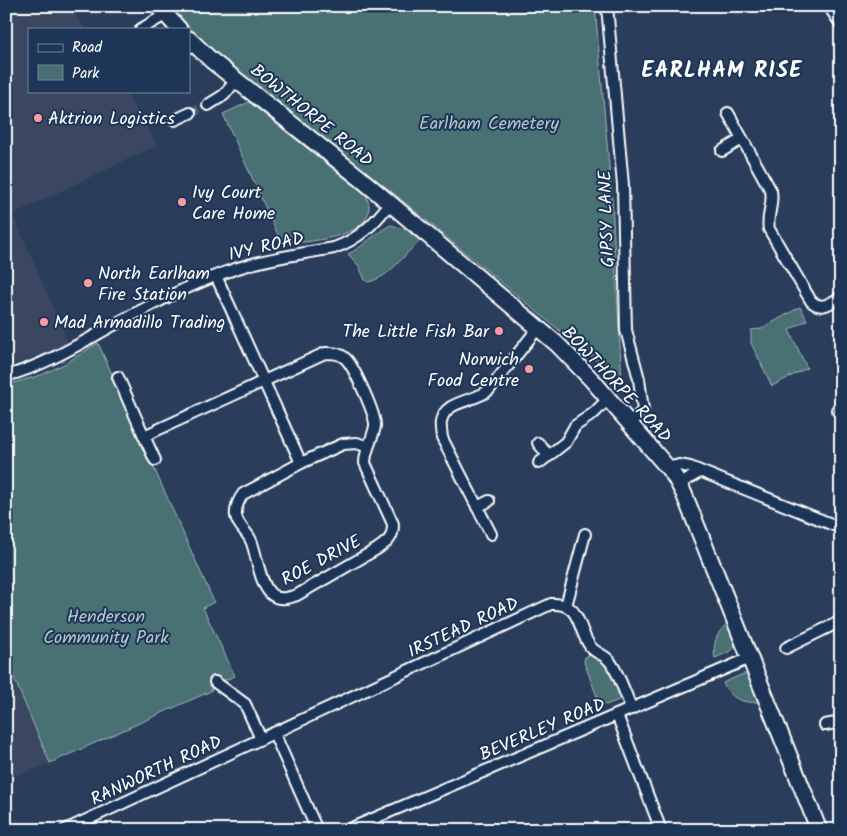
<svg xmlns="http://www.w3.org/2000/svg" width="847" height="836" font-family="Kalam,sans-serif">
	<rect width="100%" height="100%" fill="#2a3d5b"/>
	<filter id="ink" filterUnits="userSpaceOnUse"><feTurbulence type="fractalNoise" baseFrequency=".02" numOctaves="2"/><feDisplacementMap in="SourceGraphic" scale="10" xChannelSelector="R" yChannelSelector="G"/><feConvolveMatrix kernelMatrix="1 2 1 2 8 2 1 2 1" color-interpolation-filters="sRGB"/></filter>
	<g filter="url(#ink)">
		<!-- built -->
		<g fill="#3a4660">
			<polygon points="6,6 51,6 54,13 65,6 71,6 85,29 29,29 29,91 124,91 158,145 13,214 68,342 53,351 6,367"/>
			<polygon points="6,659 50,763 31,771 6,778"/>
		</g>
		<!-- green -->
		<g fill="#486f73" stroke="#a4b7b9">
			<polygon points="167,6 595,6 612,200 622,382 392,192 227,63"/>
			<path d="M249,102L366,195C367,198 369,203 369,206C371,239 304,242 282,244L223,114Z"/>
			<path d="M391,225L407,230L420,241C403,255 390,278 368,282L365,280L359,266L348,254C364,247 375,232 391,225Z"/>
			<polygon points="800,307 807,320 789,330 807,368 772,386 751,343 751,330 761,329"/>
			<polygon points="98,343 214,602 203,608 235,676 213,685 211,691 50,763 6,659 6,385 41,375 66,363"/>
			<path d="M728,623L735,640V646L731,651L715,658C712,645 717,631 728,623Z"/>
			<polygon points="589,655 602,660 607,665 621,699 606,705 599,702 584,662 585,657"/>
			<path d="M743,674H748L763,701C746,705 731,700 723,683Z"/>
		</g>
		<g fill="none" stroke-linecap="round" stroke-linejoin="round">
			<!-- street-tunnel -->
			<polyline stroke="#4a5a74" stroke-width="10" stroke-dasharray="10 5" stroke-linecap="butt" points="190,113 208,105"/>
			<defs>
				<g id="street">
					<polyline points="607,6 623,185 626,330 639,379 643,410 630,425"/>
					<polyline points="141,29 165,15"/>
					<polyline points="208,105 224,95 237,79"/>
					<path d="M728,113L771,191C774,204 766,217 769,229L811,301C821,311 830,303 841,297"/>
					<polyline points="175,120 190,113"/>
					<polyline points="722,151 742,139"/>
					<polyline points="216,276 301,463"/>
					<path d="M6,376C53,363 93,335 136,313C172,294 209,276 248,265C276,257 305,253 334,248C359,239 374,224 390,203"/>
					<path d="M118,377L144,436L325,353C333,353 340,353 346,359C354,367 376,415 375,426C373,439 365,449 365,463L393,524C393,539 388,541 377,549L297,595C288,598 279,601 271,594C260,584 257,557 252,543C249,533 238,527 236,516C235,508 238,501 243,494L301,463L343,444L357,443L368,447"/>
					<polyline points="841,406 837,410 841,414"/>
					<polyline points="144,436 155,460"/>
					<polyline points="538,443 549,456"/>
					<polyline points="539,463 566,442 575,426 594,413 608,399"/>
					<polyline points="668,468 679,465 690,467 841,528"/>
					<polyline points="679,484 700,472"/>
					<polyline points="477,507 489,501"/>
					<path d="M491,534L442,438C442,434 440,427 441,422C444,400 475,402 489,390L538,328"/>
					<polyline points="566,606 585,534"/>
					<polyline points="786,648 841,621"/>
					<polyline points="215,682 245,704 261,739"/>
					<polyline points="617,715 661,830"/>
					<polyline points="825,725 841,722"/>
					<polyline points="274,733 317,830"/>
					<path d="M65,830L551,604C582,602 577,629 590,646C595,654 606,654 611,663C620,676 625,694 632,709"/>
					<polyline points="347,830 750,658"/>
				</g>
				<g id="secondary">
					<polyline points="158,6 179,29"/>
					<polyline points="832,6 841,20"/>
					<polyline points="189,39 211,60 360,178 557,344 592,380 668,468 675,477 684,494 819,830"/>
				</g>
			</defs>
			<!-- street casing -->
			<use href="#street" stroke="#fff" stroke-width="14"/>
			<!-- secondary casing -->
			<use href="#secondary" stroke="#fff" stroke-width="19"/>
			<!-- street -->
			<use href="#street" stroke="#1d3557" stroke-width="10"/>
			<!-- secondary -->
			<use href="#secondary" stroke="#1d3557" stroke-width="15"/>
		</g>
	</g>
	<!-- markers -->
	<g fill="#ff9aa2" stroke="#1d3557" stroke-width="2">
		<circle cx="38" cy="118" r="5"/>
		<circle cx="182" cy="202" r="5"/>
		<circle cx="88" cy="283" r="5"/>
		<circle cx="44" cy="322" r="5"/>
		<circle cx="499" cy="331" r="5"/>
		<circle cx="529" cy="369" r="5"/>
	</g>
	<g text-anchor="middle" stroke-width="4" stroke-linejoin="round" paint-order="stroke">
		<!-- street labels -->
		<g font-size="18" fill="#fff" stroke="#1d3557">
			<text transform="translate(312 115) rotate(39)" y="6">BOWTHORPE ROAD</text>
			<text transform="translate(606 219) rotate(-92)" y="6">GIPSY LANE</text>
			<text transform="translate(266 246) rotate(-13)" y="6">IVY ROAD</text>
			<text transform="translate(617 384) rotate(47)" y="6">BOWTHORPE ROAD</text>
			<text transform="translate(321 560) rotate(-28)" y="6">ROE DRIVE</text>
			<text transform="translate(463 627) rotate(-25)" y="6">IRSTEAD ROAD</text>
			<text transform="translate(542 729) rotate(-23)" y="6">BEVERLEY ROAD</text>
			<text transform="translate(156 770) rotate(-25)" y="6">RANWORTH ROAD</text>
		</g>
		<!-- poi labels -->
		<g font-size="18" fill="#fff" stroke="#1d3557" text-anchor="start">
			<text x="48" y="124">Aktrion Logistics</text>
			<text x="192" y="198">Ivy Court<tspan x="192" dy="21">Care Home</tspan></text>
			<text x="98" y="279">North Earlham<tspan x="98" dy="21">Fire Station</tspan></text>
			<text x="54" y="328">Mad Armadillo Trading</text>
			<text x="489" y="337" text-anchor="end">The Little Fish Bar</text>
			<text x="519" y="365" text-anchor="end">Norwich<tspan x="519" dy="21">Food Centre</tspan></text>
		</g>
		<!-- park labels -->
		<g font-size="18" fill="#b6c5c7" stroke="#1d3557">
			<text x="489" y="129">Earlham Cemetery</text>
			<text x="106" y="622">Henderson<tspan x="106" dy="21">Community Park</tspan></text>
		</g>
		<!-- district labels -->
		<g font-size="22" font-weight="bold" letter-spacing="1" fill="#fff" stroke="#1d3557">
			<text x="722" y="77">EARLHAM RISE</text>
		</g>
	</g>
	<!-- margin -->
	<rect width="847" height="836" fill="none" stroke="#1d3557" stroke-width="25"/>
	<rect x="12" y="12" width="822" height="811" fill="none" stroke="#fff" stroke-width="2" filter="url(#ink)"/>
	<!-- legend -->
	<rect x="28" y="28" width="162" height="65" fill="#1d3557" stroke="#77869a"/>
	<rect x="38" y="44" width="25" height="8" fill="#1d3557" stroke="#77869a"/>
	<text x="72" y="52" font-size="15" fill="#ffffff">Road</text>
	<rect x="38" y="65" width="25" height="15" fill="#486f73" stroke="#77869a"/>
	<text x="72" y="78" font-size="15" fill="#ffffff">Park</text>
</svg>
